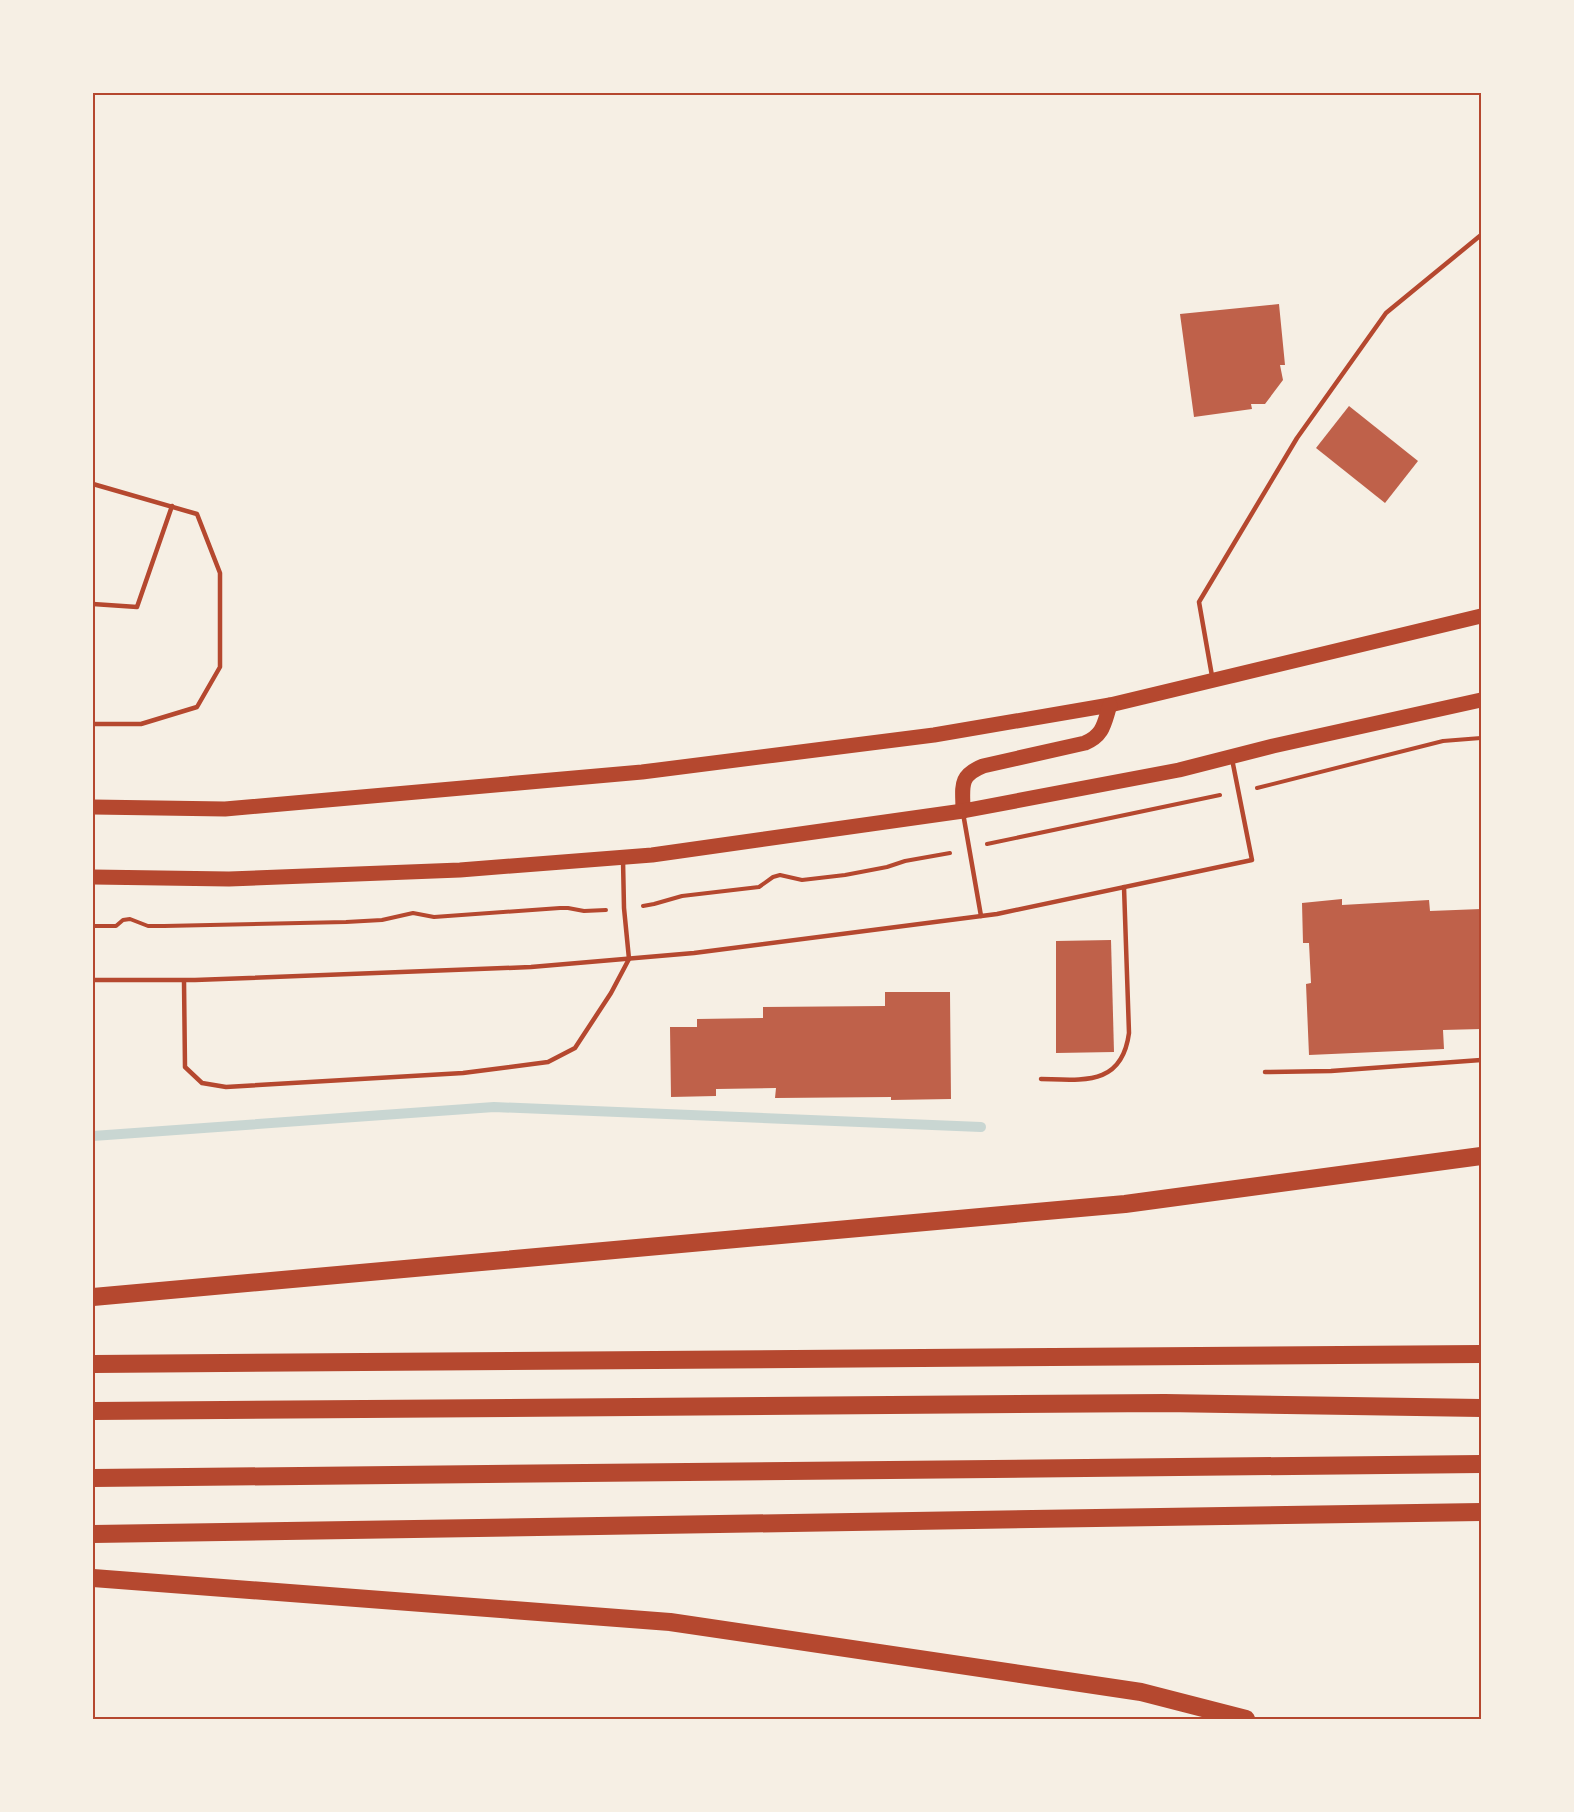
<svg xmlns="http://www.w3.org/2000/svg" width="1574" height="1812" font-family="'Roboto Serif',serif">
	<rect width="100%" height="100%" fill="#f6efe4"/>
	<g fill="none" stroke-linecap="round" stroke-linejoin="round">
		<!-- stream -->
		<polyline stroke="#c9d6d2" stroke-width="10" points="93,1136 494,1107 981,1127"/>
	</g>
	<!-- building -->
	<g fill="#bf614a">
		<polygon points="1279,304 1285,365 1280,365 1283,380 1265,404 1251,404 1252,409 1194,417 1180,314"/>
		<polygon points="1349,406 1418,461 1385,503 1316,448"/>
		<polygon points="1342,899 1342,905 1429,900 1430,911 1481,909 1481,1029 1443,1030 1444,1049 1309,1055 1306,984 1311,983 1309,943 1303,943 1302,903"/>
		<polygon points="1111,940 1114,1052 1056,1053 1056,941"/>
		<polygon points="885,992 950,992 951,1099 891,1100 891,1097 775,1098 776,1088 716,1089 716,1096 671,1097 670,1027 697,1027 697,1019 763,1018 763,1007 885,1006"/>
	</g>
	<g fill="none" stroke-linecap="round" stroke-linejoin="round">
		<!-- path -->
		<g stroke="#b5482f" stroke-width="4">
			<polyline points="1257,788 1443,741 1481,738"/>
			<polyline points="987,844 1220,795"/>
			<polyline points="643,906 654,904 682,896 759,887 773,877 780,875 802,880 845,875 887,867 905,861 950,853"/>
			<polyline points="93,926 116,926 123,920 130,919 148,926 164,926 346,922 382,920 413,913 434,917 560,908 568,908 584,911 606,910"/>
		</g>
		<!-- service -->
		<g stroke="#b5482f" stroke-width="4.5">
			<polyline points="93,484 197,514 220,573 220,667 197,707 141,724 93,724"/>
			<polyline points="93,604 137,607 172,506"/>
			<polyline points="1212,676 1199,602 1297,438 1386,313 1481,235"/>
			<polyline points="963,813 981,916"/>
			<polyline points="93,980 195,980 531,967 694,953 997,914 1252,860 1232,759"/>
			<polyline points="184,981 185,1067 202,1083 226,1087 463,1073 548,1062 575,1048 611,993 629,959 624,908 623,860"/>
			<polyline points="1265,1072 1331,1071 1481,1060"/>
			<path d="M1041,1079C1084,1080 1122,1086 1129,1033L1124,887"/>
		</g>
		<!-- primary -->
		<g stroke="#b5482f" stroke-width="15">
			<polyline points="93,807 225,809 642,772 934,735 1110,705 1481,616"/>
			<path d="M963,811C963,787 958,776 983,766L1085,743C1104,735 1104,723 1110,705"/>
			<polyline points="93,877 229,879 460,870 652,855 963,811 1179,770 1273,746 1481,700"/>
		</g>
		<!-- motorway -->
		<g stroke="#b5482f" stroke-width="18">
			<polyline points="93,1297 1125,1204 1481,1156"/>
			<polyline points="93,1364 1481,1354"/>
			<polyline points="93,1411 1165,1403 1481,1408"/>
			<polyline points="93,1478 1481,1464"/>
			<polyline points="93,1534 1481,1512"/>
			<polyline points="93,1578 670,1622 1141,1692 1246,1719"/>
		</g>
	</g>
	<!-- border -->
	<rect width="1574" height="1812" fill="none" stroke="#f6efe4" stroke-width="189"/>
	<rect x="94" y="94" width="1386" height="1624" fill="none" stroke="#b5482f" stroke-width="2"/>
</svg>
